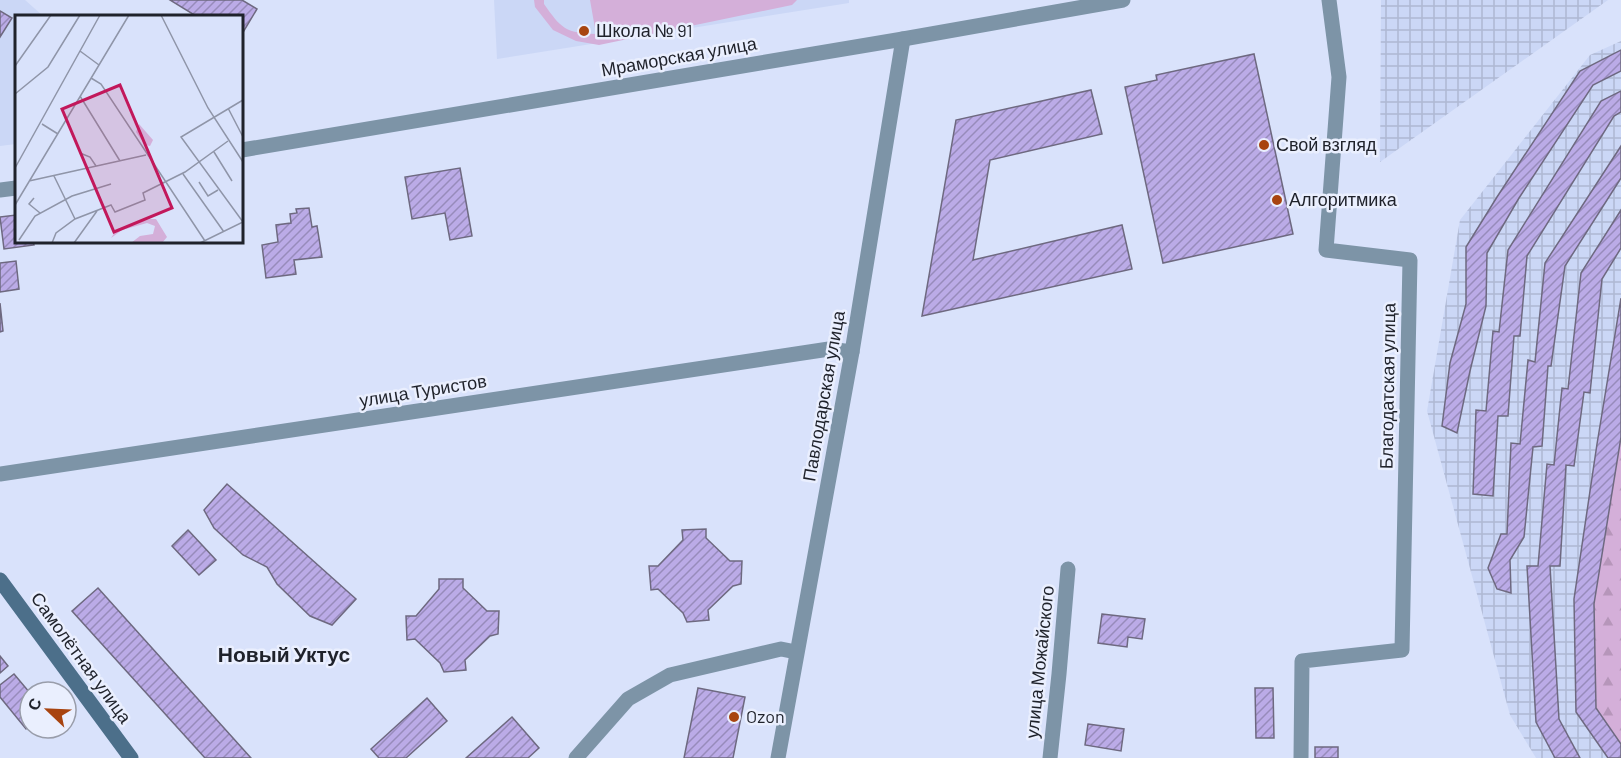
<svg xmlns="http://www.w3.org/2000/svg" width="1621" height="758" font-family="Barlow,sans-serif">
	<defs>
		<pattern id="industrial-grid" width="8" height="8" patternUnits="userSpaceOnUse" patternTransform="scale(1.5)"><rect width="8" height="8" fill="#cbd7f6"/><path d="M0 4h8M4 0v8" fill="none" stroke="#aeb8d3"/></pattern>
		<pattern id="forest-firs" width="22" height="20" patternUnits="userSpaceOnUse" patternTransform="scale(1.5)"><rect width="22" height="20" fill="#d4afd9"/><path d="M5 1l3.5 6h-7zM16 11l3.5 6h-7z" fill="#b696ba"/></pattern>
		<pattern id="building-hatch" width="6" height="6" patternUnits="userSpaceOnUse" patternTransform="scale(1.5)"><rect width="6" height="6" fill="#bbabe7"/><path d="M-1 1l2-2M0 6l6-6M5 7l2-2" fill="none" stroke="#978bbb"/></pattern>
	</defs>
	<rect width="100%" height="100%" fill="#d9e2fb"/>
	<!-- built -->
	<g fill="#cbd7f6">
		<polygon points="0,0 25,0 43,16 16,16 16,144 0,146"/>
		<polygon points="494,0 849,0 849,3 497,59"/>
	</g>
	<!-- industrial -->
	<g fill="url(#industrial-grid)">
		<polygon points="1381,0 1608,0 1380,162"/>
		<polygon points="1621,41 1621,758 1536,758 1510,715 1427,411 1460,220 1590,55"/>
	</g>
	<!-- forest -->
	<polygon fill="url(#forest-firs)" points="1621,437 1621,744 1596,708 1594,604"/>
	<!-- pitch -->
	<path fill="#d4afd9" d="M534,0H544V4C561,28 565,33 596,34L590,0H797L792,5L599,45L576,41L553,30L535,7Z"/>
	<!-- building -->
	<g fill="url(#building-hatch)" stroke="#6e6980" stroke-width="1.5">
		<polygon points="170,0 242,0 257,9 242,34 242,16 196,16"/>
		<polygon points="0,11 12,18 0,37"/>
		<polygon points="1621,50 1621,71 1593,85 1519,198 1487,253 1486,306 1470,371 1457,433 1442,426 1450,363 1466,304 1466,247 1497,197 1580,71"/>
		<polygon points="1254,54 1293,234 1163,263 1125,87 1157,80 1156,75"/>
		<polygon points="1091,90 1102,134 990,160 973,260 1122,225 1132,269 922,316 956,120"/>
		<polygon points="1621,91 1621,112 1614,116 1527,256 1520,336 1514,336 1508,416 1498,416 1493,496 1473,494 1476,410 1486,411 1493,331 1499,332 1508,250 1601,101"/>
		<polygon points="1621,146 1621,178 1565,266 1551,366 1548,366 1542,446 1533,447 1524,537 1510,560 1511,593 1497,589 1488,568 1501,534 1507,534 1511,443 1520,444 1528,360 1535,362 1545,263"/>
		<polygon points="460,168 472,236 450,240 445,213 412,219 405,177"/>
		<polygon points="309,208 312,227 317,226 322,257 294,260 296,274 266,278 262,245 278,242 276,225 291,223 290,214 297,213 296,209"/>
		<polygon points="1621,210 1621,248 1602,279 1590,393 1584,392 1574,466 1566,465 1560,566 1550,566 1559,719 1580,758 1555,758 1536,722 1527,566 1538,566 1547,464 1554,465 1562,388 1568,389 1581,273"/>
		<polygon points="16,215 16,242 33,242 34,245 4,249 0,217"/>
		<polygon points="16,261 19,289 0,292 0,263"/>
		<polygon points="1621,298 1621,437 1594,604 1596,708 1621,744 1621,758 1608,758 1576,712 1574,599 1597,444"/>
		<polygon points="0,303 3,331 0,332"/>
		<polygon points="227,484 356,599 332,625 310,616 277,584 267,567 243,555 214,528 204,510"/>
		<polygon points="706,529 706,538 730,561 742,561 741,584 733,586 708,610 709,620 687,622 683,613 658,589 651,590 649,566 658,566 683,540 682,530"/>
		<polygon points="188,530 216,560 199,575 172,546"/>
		<polygon points="439,579 463,579 463,588 487,611 499,611 498,634 490,636 465,660 466,670 444,672 440,663 415,639 407,640 406,616 416,616 439,589"/>
		<polygon points="98,588 251,758 205,758 72,611"/>
		<polygon points="1102,614 1145,619 1142,639 1128,637 1127,647 1098,643"/>
		<polygon points="0,656 8,666 0,673"/>
		<polygon points="14,674 30,693 30,725 26,729 0,697 0,685"/>
		<polygon points="698,688 745,697 733,758 684,758"/>
		<polygon points="1255,688 1273,688 1274,738 1256,738"/>
		<polygon points="427,698 447,721 406,758 379,758 371,749"/>
		<polygon points="512,717 539,748 528,758 466,758"/>
		<polygon points="1088,724 1124,729 1121,751 1085,745"/>
		<rect x="1315" y="747" width="23" height="11"/>
	</g>
	<g fill="none" stroke-linecap="round" stroke-linejoin="round">
		<!-- street -->
		<g stroke="#7d94a7" stroke-width="15">
			<polyline points="242,150 903,39 1123,0"/>
			<polyline points="0,190 16,188"/>
			<polyline points="0,474 829,349 852,352"/>
			<polyline points="576,758 628,699 670,675 781,649 796,652"/>
			<polyline points="778,758 852,352 903,39"/>
			<polyline points="1050,758 1059,674 1068,569"/>
			<polyline points="1301,758 1302,661 1402,650 1410,260 1326,250 1339,77 1329,0"/>
		</g>
		<!-- secondary -->
		<polyline stroke="#4c6f8a" stroke-width="15" points="0,580 131,758"/>
	</g>
	<!-- markers -->
	<g fill="#a84410" stroke="#eaeffe" stroke-width="2">
		<circle cx="584" cy="31" r="6"/>
		<circle cx="1264" cy="145" r="6"/>
		<circle cx="1277" cy="200" r="6"/>
		<circle cx="734" cy="717" r="6"/>
	</g>
	<g text-anchor="middle" stroke-width="5" stroke-linejoin="round" paint-order="stroke">
		<!-- poi labels -->
		<g font-size="18" fill="#1f222b" stroke="#eaeffe" text-anchor="start">
			<text x="596" y="37">Школа № 91</text>
			<text x="1276" y="151">Свой взгляд</text>
			<text x="1289" y="206">Алгоритмика</text>
			<text x="746" y="723">Ozon</text>
		</g>
		<!-- street labels -->
		<g font-size="18" fill="#1f222b" stroke="#eaeffe">
			<text transform="translate(679 57) rotate(-10)" y="6">Мраморская улица</text>
			<text transform="translate(1388 386) rotate(-89)" y="6">Благодатская улица</text>
			<text transform="translate(423 391) rotate(-9)" y="6">улица Туристов</text>
			<text transform="translate(824 396) rotate(-80)" y="6">Павлодарская улица</text>
			<text transform="translate(81 658) rotate(54)" y="6">Самолётная улица</text>
			<text transform="translate(1040 662) rotate(-84)" y="6">улица Можайского</text>
		</g>
		<!-- quarter labels -->
		<g font-size="21" font-weight="bold" fill="#1f222b" stroke="#eaeffe">
			<text x="284" y="662">Новый Уктус</text>
		</g>
	</g>
	<!-- overview -->
	<g transform="translate(15 15)">
		<rect width="228" height="228" fill="#d9e2fb"/>
		<path d="M135,204H141L152,222L147,228H116L125,221L138,219L140,211L132,208L107,215L96,223L102,214Z" fill="#d4afd9"/>
		<path d="M124,109L138,125L135,131L130,130L121,117Z" fill="#d4afd9"/>
		<path fill="none" stroke="#8f95a8" stroke-width="1.5" d="M146,0L193,93L228,147M65,36L84,50M0,51L36,0M76,63L86,69L190,226M0,79L33,52L65,0M65,81L105,146M213,93L228,122M27,109L43,119M199,137L217,166M65,138L75,142L81,151M0,153L85,0M168,159L209,217M39,161L60,204M14,166L131,140M184,167L193,181L203,175M19,183L14,189L25,198M0,190L114,0M4,225L20,201L57,181L96,169M37,228L41,218L60,204L96,190L100,197L130,185L128,178L170,157L213,126M59,228L82,196M185,228L228,207L166,122L228,85"/>
		<path fill="#c2185b" fill-opacity="0.15" stroke="#c2185b" stroke-width="3" d="M105,70L157,193L99,217L47,94Z"/>
		<rect width="228" height="228" fill="none" stroke="#1f222b" stroke-width="3"/>
	</g>
	<!-- north arrow -->
	<g transform="translate(48 710) rotate(293)"><circle r="28" fill="#eaeffe" stroke="#999daa" stroke-width="1.5"/>
	<path d="M0-4.5L10 22L0 15L-10 22Z" fill="#a84410"/>
	<text y="-9" font-size="16" font-weight="bold" text-anchor="middle" fill="#1f222b">С</text>
	</g>
</svg>
